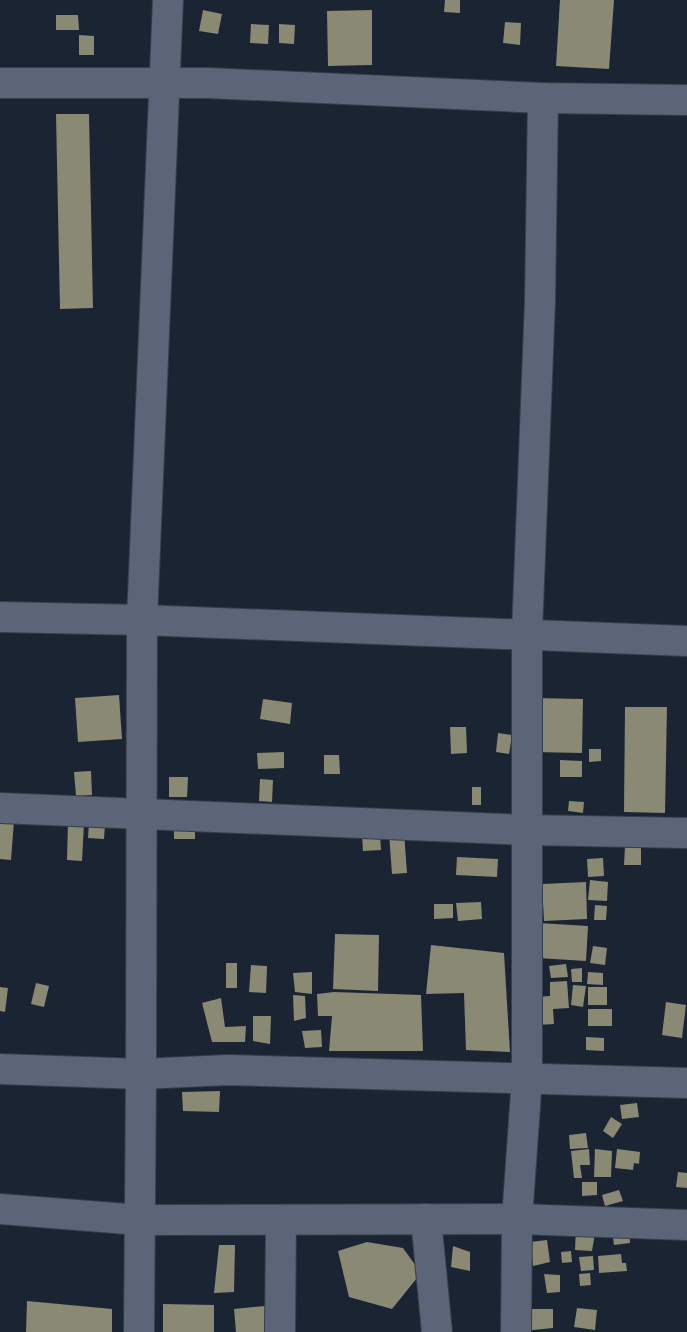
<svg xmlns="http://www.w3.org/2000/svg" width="687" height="1332" font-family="Montserrat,sans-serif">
	<rect width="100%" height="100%" fill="#1b2433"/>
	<!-- building -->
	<g fill="#898974">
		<polygon points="445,0 460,0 460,13 444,12"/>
		<polygon points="560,0 614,0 609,69 556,66"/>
		<polygon points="203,10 222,14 218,34 199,31"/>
		<polygon points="372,10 372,65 328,66 327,11"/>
		<polygon points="56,15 78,15 79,30 56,30"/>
		<polygon points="505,22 521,23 520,45 503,43"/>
		<polygon points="251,24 269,25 268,44 250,43"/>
		<polygon points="279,24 295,25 294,44 279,43"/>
		<polygon points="79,35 94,36 94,55 79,55"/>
		<polygon points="56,114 89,114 93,308 60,309"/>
		<polygon points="119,695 122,739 78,742 75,698"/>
		<polygon points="534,698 583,699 582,753 533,752"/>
		<polygon points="263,699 292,703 290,724 260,719"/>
		<polygon points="625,707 667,707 665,813 624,812"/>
		<polygon points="450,727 466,727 467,753 451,754"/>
		<polygon points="498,733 512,735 509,754 496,752"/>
		<polygon points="589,749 601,749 601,761 589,762"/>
		<polygon points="284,752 284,768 258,769 257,753"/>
		<polygon points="324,755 339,755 340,774 324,774"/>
		<polygon points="560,760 582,761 582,777 560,777"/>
		<polygon points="91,771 92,795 76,796 74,772"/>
		<polygon points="169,777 188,777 187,797 169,797"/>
		<polygon points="260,779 273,780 272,802 259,801"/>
		<rect x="472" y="787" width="9" height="18"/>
		<polygon points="569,801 584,802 583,813 568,811"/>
		<polygon points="0,820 14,821 11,860 0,859"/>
		<polygon points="68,822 84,823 82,861 67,860"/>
		<polygon points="89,822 105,824 104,839 88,838"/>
		<rect x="174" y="826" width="21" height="13"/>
		<polygon points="404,832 407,873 392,874 389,833"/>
		<polygon points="362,835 380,835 381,850 363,851"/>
		<polygon points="625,846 641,846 641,865 624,865"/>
		<polygon points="457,857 498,859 497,877 456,875"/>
		<polygon points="603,858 604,876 588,877 587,859"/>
		<polygon points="590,880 608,882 607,901 588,900"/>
		<polygon points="586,882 587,919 544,921 542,884"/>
		<polygon points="481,902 482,919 458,921 456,903"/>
		<polygon points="434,904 453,904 453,918 434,919"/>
		<polygon points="595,905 607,906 606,920 594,920"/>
		<polygon points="539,923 588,926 586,961 538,958"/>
		<polygon points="335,934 379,935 378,991 333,989"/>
		<polygon points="431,945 504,953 510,1052 466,1050 464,993 426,994"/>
		<polygon points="593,946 607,948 605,965 590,963"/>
		<rect x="226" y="963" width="11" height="25"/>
		<polygon points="566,964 568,977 551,978 549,966"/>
		<polygon points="251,965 267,966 266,993 249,992"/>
		<polygon points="582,968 582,982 572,982 571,969"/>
		<polygon points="312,972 312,994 295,992 293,973"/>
		<polygon points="588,972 603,973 603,985 587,984"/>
		<polygon points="567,981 569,1008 553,1009 554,1024 538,1025 536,997 550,996 550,982"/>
		<polygon points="36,983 49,986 44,1007 31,1004"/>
		<polygon points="573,985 586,986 583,1007 571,1005"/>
		<polygon points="0,987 8,988 5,1012 0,1011"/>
		<rect x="588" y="987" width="19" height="18"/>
		<polygon points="334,992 421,995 423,1051 329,1051 332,1016 318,1016 317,994"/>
		<polygon points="293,995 305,996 306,1018 294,1021"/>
		<polygon points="221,998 225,1027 246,1026 245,1042 212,1042 202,1003"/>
		<polygon points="666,1002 686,1005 682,1038 662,1035"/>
		<rect x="588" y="1009" width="24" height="17"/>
		<polygon points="253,1016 271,1016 270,1044 253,1041"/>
		<polygon points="321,1030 322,1047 305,1048 302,1031"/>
		<polygon points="586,1037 604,1038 604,1051 586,1050"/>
		<polygon points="220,1091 219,1112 183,1111 182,1092"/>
		<polygon points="637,1103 639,1117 622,1119 620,1105"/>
		<polygon points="611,1117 622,1124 613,1138 603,1131"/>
		<polygon points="586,1133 588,1148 570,1149 569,1135"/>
		<polygon points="589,1149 590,1165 580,1165 582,1178 574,1178 571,1151"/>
		<polygon points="595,1149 612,1151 611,1177 594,1177"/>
		<polygon points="617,1149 640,1152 639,1164 634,1163 633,1170 615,1168"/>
		<polygon points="678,1172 687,1173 687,1188 676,1187"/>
		<polygon points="582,1182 597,1182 597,1195 582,1196"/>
		<polygon points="619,1190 623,1201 605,1206 602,1195"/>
		<polygon points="596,1227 592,1251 575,1250 576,1228"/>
		<polygon points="629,1229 630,1243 614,1245 612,1231"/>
		<polygon points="547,1240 550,1262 533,1266 530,1242"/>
		<polygon points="367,1242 403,1248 421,1273 392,1309 349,1297 338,1251"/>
		<polygon points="219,1245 235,1245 234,1292 214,1293"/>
		<polygon points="453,1246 470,1252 470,1271 451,1267"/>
		<polygon points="571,1251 572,1262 562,1263 561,1252"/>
		<polygon points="621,1254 622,1263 626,1263 627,1271 599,1273 598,1256"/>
		<polygon points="593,1256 594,1270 581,1271 579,1257"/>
		<polygon points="590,1273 591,1285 580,1286 579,1274"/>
		<polygon points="544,1274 560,1275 560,1292 547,1293"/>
		<polygon points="27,1301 112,1309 112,1332 26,1332"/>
		<polygon points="163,1304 214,1305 214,1332 163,1332"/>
		<polygon points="265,1306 265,1332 236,1332 234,1309"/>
		<polygon points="577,1308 597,1310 595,1330 574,1327"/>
		<polygon points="521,1309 553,1309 553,1328 523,1331"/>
	</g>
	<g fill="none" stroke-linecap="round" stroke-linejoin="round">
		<defs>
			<g id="minor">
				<polyline points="0,83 208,83 543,98 687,100"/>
				<polyline points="0,617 142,620 687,641"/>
				<polyline points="0,808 527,830 687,833"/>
				<polyline points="0,1069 141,1074 228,1070 687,1083"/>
				<polyline points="0,1209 140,1220 517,1219 687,1225"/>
				<polyline points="426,1219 437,1332"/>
				<polyline points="139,1332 141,1074 142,620 168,0"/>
				<polyline points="280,1332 281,1220"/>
				<polyline points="516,1332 517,1219 527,1078 527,633 540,301 543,98"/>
			</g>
		</defs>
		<!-- minor casing -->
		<use href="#minor" stroke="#383e4b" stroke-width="32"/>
		<!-- minor -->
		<use href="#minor" stroke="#5b6577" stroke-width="30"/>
	</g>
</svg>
